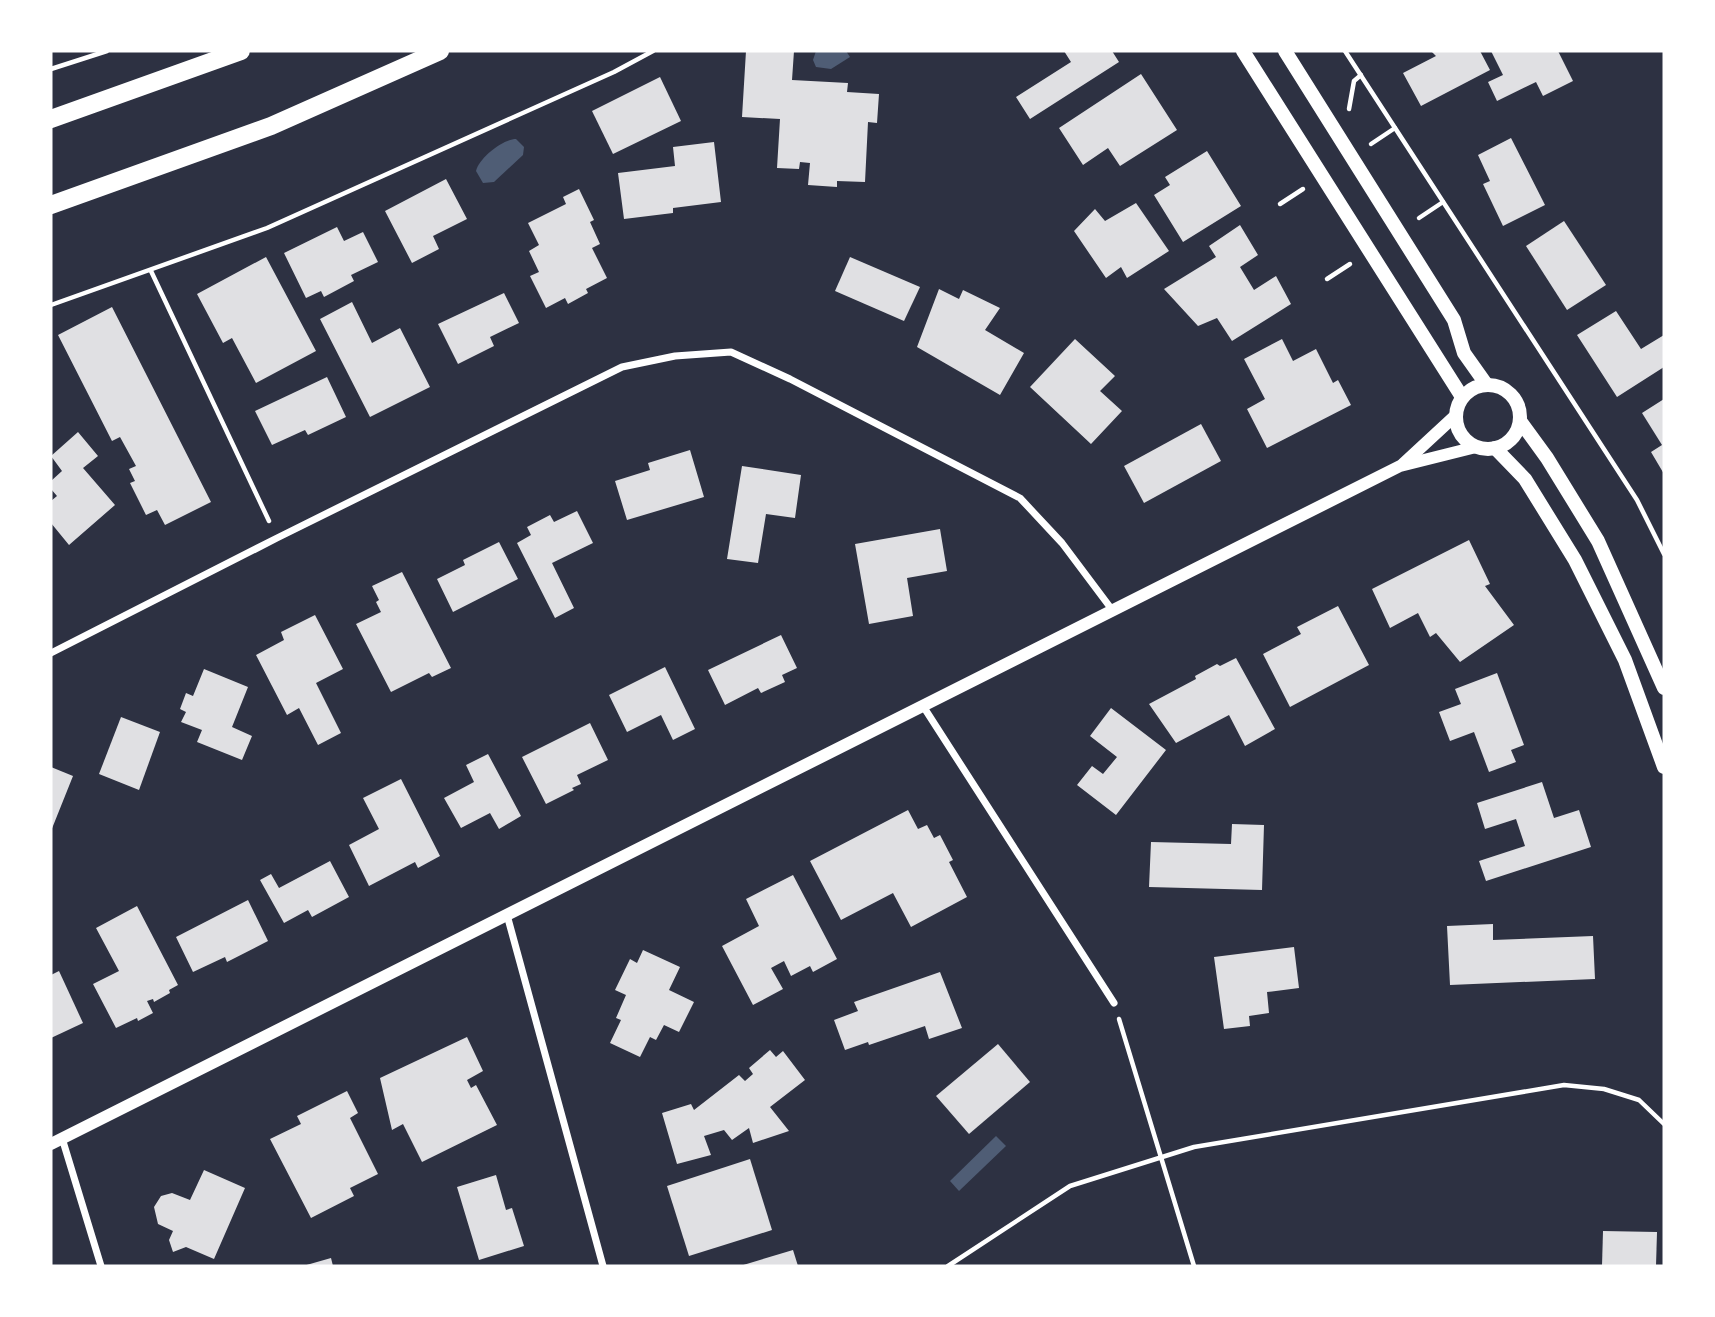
<svg xmlns="http://www.w3.org/2000/svg" width="1715" height="1317" font-family="Roboto,sans-serif">
	<rect width="100%" height="100%" fill="#2d3142"/>
	<!-- water -->
	<g fill="#4f5d75">
		<polygon points="816,51 846,51 850,57 831,69 816,67 813,60"/>
		<path d="M516,139L524,147L523,155L494,182L483,183L476,171C479,158 503,139 516,139Z"/>
		<polygon points="996,1136 1006,1146 959,1191 950,1181"/>
	</g>
	<!-- building -->
	<g fill="#e0e0e3">
		<polygon points="746,51 794,51 792,80 848,83 847,92 879,94 877,123 868,122 865,182 837,181 837,187 808,185 810,163 800,162 799,169 777,168 780,119 742,117"/>
		<polygon points="1064,51 1112,51 1119,62 1030,119 1016,97 1071,62"/>
		<polygon points="1431,51 1480,51 1490,70 1421,106 1403,73 1436,56"/>
		<polygon points="1491,51 1558,51 1573,81 1543,96 1536,82 1497,101 1488,82 1503,75"/>
		<polygon points="1141,74 1177,130 1120,166 1108,148 1083,165 1059,128"/>
		<polygon points="660,77 681,121 613,154 592,111"/>
		<polygon points="1511,138 1545,205 1503,226 1483,184 1490,181 1478,155"/>
		<polygon points="714,142 721,202 673,208 673,213 624,219 618,173 675,166 673,147"/>
		<polygon points="1207,151 1241,206 1183,242 1154,195 1170,185 1165,177"/>
		<polygon points="446,179 467,219 433,236 439,249 412,263 385,211"/>
		<polygon points="579,189 594,220 590,222 600,244 592,248 607,278 586,289 588,293 568,304 565,298 546,308 530,276 539,272 529,251 539,245 528,223 566,204 563,197"/>
		<polygon points="1136,203 1169,251 1127,278 1121,267 1106,278 1074,231 1095,209 1105,221"/>
		<polygon points="1564,221 1606,285 1567,310 1526,246"/>
		<polygon points="1240,225 1258,255 1240,267 1254,290 1276,276 1291,304 1232,341 1217,318 1198,326 1164,289 1216,257 1209,246"/>
		<polygon points="337,227 344,241 363,232 378,262 351,275 354,281 324,297 321,291 306,298 284,253"/>
		<polygon points="266,257 316,351 256,383 232,338 223,343 197,294"/>
		<polygon points="850,257 920,287 904,321 835,291"/>
		<polygon points="939,289 959,299 963,290 1000,308 985,330 1024,353 1000,395 917,347"/>
		<polygon points="504,293 519,323 490,337 494,346 458,364 438,324"/>
		<polygon points="352,302 372,343 400,328 430,387 370,417 320,319"/>
		<polygon points="112,307 211,502 165,525 157,510 146,515 130,483 135,481 129,469 136,466 120,437 112,441 58,335"/>
		<polygon points="1616,311 1641,349 1664,335 1664,367 1617,397 1577,335"/>
		<polygon points="1075,339 1115,376 1100,391 1122,411 1091,444 1030,387"/>
		<polygon points="1282,339 1293,361 1316,349 1333,383 1338,380 1351,405 1267,448 1247,409 1265,399 1244,359"/>
		<polygon points="327,377 346,417 308,435 305,430 272,445 255,411"/>
		<polygon points="1664,399 1664,474 1651,452 1662,445 1642,413"/>
		<polygon points="1201,424 1221,461 1144,503 1124,466"/>
		<polygon points="78,432 98,456 83,468 115,505 69,545 51,523 51,501 57,496 51,489 51,481 62,471 51,456"/>
		<polygon points="690,450 704,497 627,520 615,481 650,470 648,463"/>
		<polygon points="742,466 801,475 795,518 766,514 758,563 727,559"/>
		<polygon points="577,511 593,543 552,563 574,608 555,618 517,543 531,535 527,527 550,515 554,522"/>
		<polygon points="940,529 947,571 907,578 913,616 869,624 855,544"/>
		<polygon points="1469,540 1490,584 1485,586 1514,625 1460,662 1436,633 1430,637 1418,613 1390,628 1372,589"/>
		<polygon points="499,542 518,579 453,612 437,579 465,565 463,560"/>
		<polygon points="402,572 451,668 432,677 429,673 391,692 356,624 381,612 376,602 379,600 372,586"/>
		<polygon points="1338,606 1369,665 1290,707 1263,654 1301,634 1297,627"/>
		<polygon points="315,615 343,669 316,683 341,733 318,745 299,708 287,715 256,655 284,640 281,632"/>
		<polygon points="781,635 797,668 782,675 785,682 761,693 758,688 725,705 708,670"/>
		<polygon points="1236,658 1275,729 1245,746 1229,715 1176,743 1149,704 1196,679 1195,676 1217,664 1220,666"/>
		<polygon points="665,667 695,729 673,740 661,715 627,732 609,695"/>
		<polygon points="204,669 248,687 232,727 252,736 242,760 197,742 202,730 181,722 186,712 180,709 186,693 193,696"/>
		<polygon points="1497,673 1524,745 1511,750 1516,762 1489,772 1474,732 1450,741 1439,712 1461,704 1455,689"/>
		<polygon points="1111,708 1166,750 1116,815 1077,785 1092,766 1103,774 1117,757 1090,736"/>
		<polygon points="121,717 160,732 139,790 99,774"/>
		<polygon points="590,723 608,760 577,775 581,784 572,788 574,790 546,804 522,757"/>
		<polygon points="488,754 521,816 499,829 490,813 461,828 444,798 474,782 466,765"/>
		<polygon points="51,767 73,776 51,831"/>
		<polygon points="401,779 440,856 418,868 415,862 369,886 349,845 379,829 363,798"/>
		<polygon points="1542,782 1554,818 1579,810 1591,847 1486,881 1479,861 1525,846 1516,819 1485,829 1477,803"/>
		<polygon points="908,810 918,829 927,825 934,838 940,835 953,860 949,862 967,897 911,927 893,893 841,920 810,861"/>
		<polygon points="1232,824 1264,825 1262,890 1149,887 1151,842 1231,844"/>
		<polygon points="330,861 349,897 312,917 308,910 284,923 260,880 271,874 279,888"/>
		<polygon points="793,875 837,959 813,972 810,966 791,976 784,961 771,968 783,989 753,1005 722,946 759,926 746,899"/>
		<polygon points="248,900 268,941 227,962 225,957 193,972 176,937"/>
		<polygon points="137,906 178,985 169,990 170,993 154,1002 153,999 147,1001 153,1013 138,1021 137,1018 116,1028 93,984 119,971 96,928"/>
		<polygon points="1493,924 1493,940 1593,936 1595,979 1450,985 1447,926"/>
		<polygon points="1294,947 1299,988 1267,992 1269,1013 1249,1016 1250,1026 1224,1029 1214,957"/>
		<polygon points="643,950 680,967 669,990 694,1002 679,1032 664,1025 656,1040 650,1037 640,1057 610,1043 621,1020 616,1018 626,995 615,990 630,959 637,963"/>
		<polygon points="59,971 83,1023 51,1038 51,975"/>
		<polygon points="940,972 962,1028 929,1039 925,1026 869,1045 868,1042 845,1050 834,1020 858,1011 854,1002"/>
		<polygon points="467,1037 483,1071 467,1080 471,1088 476,1085 497,1125 422,1162 403,1124 392,1130 380,1078"/>
		<polygon points="998,1044 1030,1082 969,1134 936,1096"/>
		<polygon points="770,1050 776,1057 783,1051 805,1080 770,1107 789,1131 753,1143 749,1128 732,1140 724,1130 704,1136 711,1155 677,1164 662,1113 691,1104 694,1110 739,1075 745,1081 753,1074 749,1068"/>
		<polygon points="347,1091 358,1113 350,1118 378,1174 350,1188 354,1196 311,1218 270,1139 301,1124 297,1116"/>
		<polygon points="750,1159 772,1230 689,1256 667,1186"/>
		<polygon points="204,1170 245,1188 214,1259 186,1247 173,1252 169,1240 173,1231 158,1224 154,1207 161,1196 172,1193 190,1200"/>
		<polygon points="496,1175 506,1210 512,1208 524,1246 479,1260 457,1187"/>
		<polygon points="1603,1231 1657,1232 1656,1266 1602,1266"/>
		<polygon points="793,1250 798,1266 740,1266"/>
		<polygon points="331,1258 333,1266 303,1266"/>
	</g>
	<g fill="none" stroke-linecap="round" stroke-linejoin="round">
		<!-- path -->
		<g stroke="#fff" stroke-width="4.5">
			<polyline points="1345,51 1637,500 1664,554"/>
			<polyline points="51,69 107,51"/>
			<polyline points="1349,109 1354,81 1361,75"/>
			<polyline points="1371,144 1395,128"/>
			<polyline points="1280,204 1303,189"/>
			<polyline points="1419,218 1443,202"/>
			<polyline points="151,271 269,521"/>
			<polyline points="1327,279 1350,264"/>
			<polyline points="51,305 267,228 614,72 653,51"/>
			<polyline points="1119,1019 1194,1266"/>
			<polyline points="948,1266 1070,1186 1194,1147 1564,1085 1604,1089 1639,1100 1664,1124"/>
		</g>
		<!-- minor -->
		<g stroke="#fff" stroke-width="7">
			<polyline points="51,653 277,538 622,367 675,356 731,352 790,379 1020,498 1062,543 1113,611"/>
			<polyline points="923,706 1114,1003"/>
			<polyline points="507,915 603,1266"/>
			<polyline points="62,1138 101,1266"/>
		</g>
		<!-- tertiary -->
		<g stroke="#fff" stroke-width="12">
			<polyline points="1403,464 1456,415"/>
			<polyline points="51,1144 1400,466 1476,447"/>
		</g>
		<!-- secondary -->
		<g stroke="#fff" stroke-width="14">
			<polyline points="1243,51 1462,397"/>
			<polyline points="1285,51 1454,320 1464,353 1486,384"/>
			<circle cx="1488" cy="417" r="32"/>
			<polyline points="1520,421 1547,458 1598,541 1664,688"/>
			<polyline points="1495,448 1525,479 1575,560 1625,660 1664,767"/>
		</g>
		<!-- primary -->
		<g stroke="#fff" stroke-width="18">
			<polyline points="51,119 241,51"/>
			<polyline points="51,205 271,126 440,51"/>
		</g>
	</g>
	<!-- border -->
	<rect width="1715" height="1317" fill="none" stroke="#ffffff" stroke-width="105"/>
</svg>
